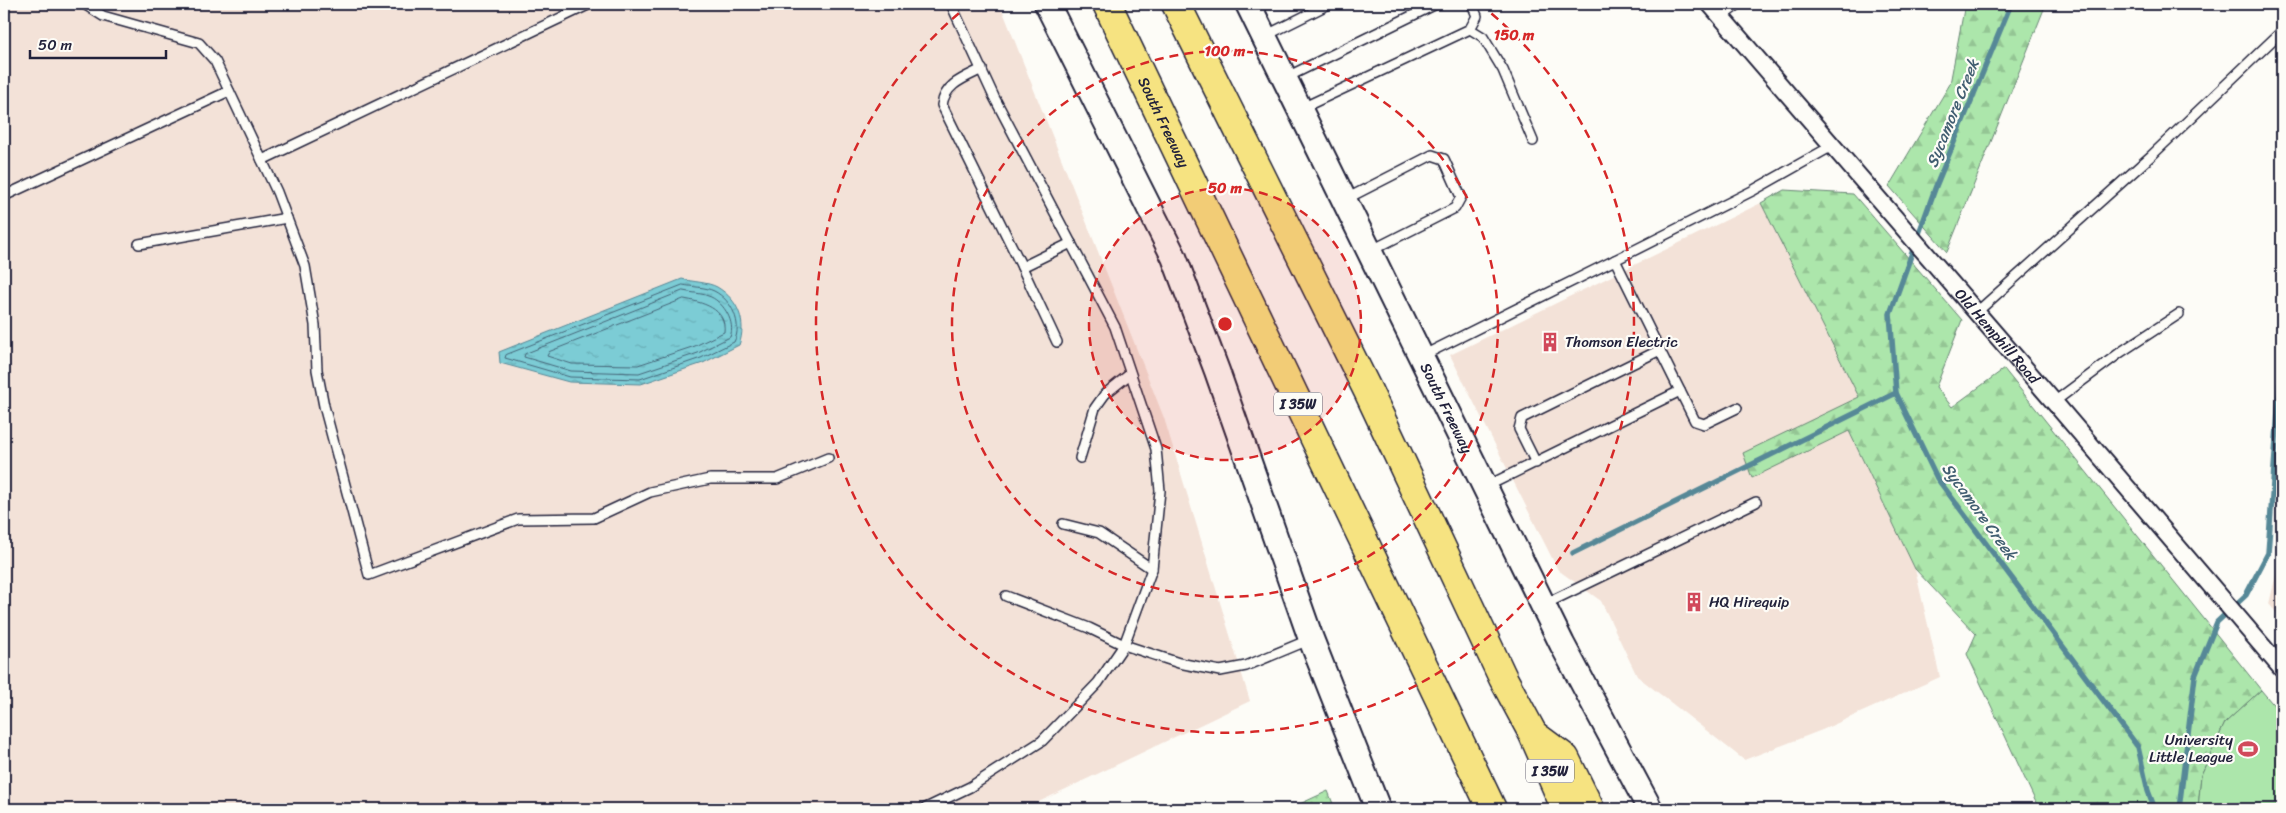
<svg xmlns="http://www.w3.org/2000/svg" width="2286" height="813" font-family="Sriracha,sans-serif">
	<defs>
		<pattern id="grass-dots" width="8" height="8" patternUnits="userSpaceOnUse" patternTransform="scale(1.25)"><rect width="8" height="8" fill="#ace6ab"/><path d="M2 2h.1M6 6h.1" fill="none" stroke="#94c594" stroke-width="1.8" stroke-linecap="round"/></pattern>
		<pattern id="forest-firs" width="22" height="20" patternUnits="userSpaceOnUse" patternTransform="scale(1.25)"><rect width="22" height="20" fill="#ace6ab"/><path d="M5 1l3.5 6h-7zM16 11l3.5 6h-7z" fill="#94c594"/></pattern>
		<pattern id="water-ripples" width="26" height="14" patternUnits="userSpaceOnUse" patternTransform="scale(1.25)"><rect width="26" height="14" fill="#7bccd5"/><path d="M2 4q2-2 4 0t4 0M15 11q2-2 4 0t4 0" fill="none" stroke="#6aafb8"/></pattern>
	</defs>
	<rect width="100%" height="100%" fill="#fdfcf7"/>
	<filter id="ink" filterUnits="userSpaceOnUse"><feTurbulence type="fractalNoise" baseFrequency=".02" numOctaves="2"/><feDisplacementMap in="SourceGraphic" scale="10" xChannelSelector="R" yChannelSelector="G"/><feConvolveMatrix kernelMatrix="1 2 1 2 8 2 1 2 1" color-interpolation-filters="sRGB"/></filter>
	<g filter="url(#ink)">
		<!-- built -->
		<g fill="#f3e2d8">
			<polygon points="4,4 1000,4 1164,418 1250,701 1024,809 4,809"/>
			<polygon points="1761,203 1859,397 1744,453 1752,477 1849,431 1915,569 1940,677 1822,730 1744,760 1637,676 1601,601 1558,570 1450,355"/>
			<polygon points="2282,549 2282,619 2269,604"/>
		</g>
		<!-- grass -->
		<polygon fill="url(#grass-dots)" stroke="#678473" points="1328,791 1335,809 1289,809"/>
		<!-- forest -->
		<g fill="url(#forest-firs)" stroke="#678473">
			<polygon points="1965,4 2046,4 1947,252 1889,186 1950,84"/>
			<polygon points="1784,190 1853,194 1962,320 1936,387 1952,407 2004,369 2261,690 2225,723 2201,775 2198,809 2039,809 1967,654 1976,634 1915,569 1849,431 1752,478 1743,453 1859,397 1761,203"/>
		</g>
		<!-- garden -->
		<polygon fill="#ace6ab" stroke="#678473" points="2261,690 2282,715 2282,809 2198,809 2201,775 2225,723"/>
		<!-- water -->
		<path fill="url(#water-ripples)" stroke="#578897" d="M682,279C692,282 708,282 717,287C739,300 747,323 739,345L703,363L641,384L569,382L500,363L499,352Z"/>
		<g fill="none" stroke-linecap="round" stroke-linejoin="round">
			<!-- shore -->
			<g stroke="#466679" stroke-width="1">
				<path d="M683,285C692,287 706,287 714,291C732,300 743,324 734,342L701,358L640,379L570,377L505,358L506,355Z"/>
				<path d="M683,291C691,293 703,293 711,297C724,303 736,323 730,337L698,353L639,373L571,371L524,357L525,354Z"/>
				<path d="M684,299C701,302 727,308 724,332L695,346L638,365L572,364L547,356L549,352Z"/>
			</g>
			<!-- stream -->
			<g stroke="#578897" stroke-width="5.5">
				<polyline points="2011,4 1936,186 1890,314 1896,393 1937,478 2138,747 2148,791 2155,809"/>
				<polyline points="1573,553 1896,393"/>
				<polyline points="2179,809 2195,676 2217,622 2246,595 2268,553 2280,384 2282,381"/>
			</g>
			<defs>
				<g id="lane">
					<polyline points="84,4 103,16 199,43 215,61 277,192 305,266 315,325 317,370 324,406 369,575 518,519 594,518 650,492 710,479 777,479 828,458"/>
					<polyline points="1721,17 1739,4"/>
					<polyline points="1470,29 1483,37 1503,70 1533,141"/>
					<polyline points="1265,36 1327,5"/>
					<path d="M982,69C964,78 945,84 942,105L1020,263L1057,342"/>
					<polyline points="1285,78 1436,4"/>
					<polyline points="1300,109 1470,29 1477,16 1472,4"/>
					<polyline points="262,160 590,4"/>
					<polyline points="4,196 229,91"/>
					<polyline points="1346,199 1432,155 1444,159 1461,197 1455,208 1370,251"/>
					<polyline points="139,244 287,218"/>
					<polyline points="1615,260 1752,191 1832,146"/>
					<polyline points="1022,267 1071,243"/>
					<polyline points="1977,312 2151,156 2282,31"/>
					<polyline points="1422,356 1615,260 1680,391 1485,487"/>
					<polyline points="1680,391 1695,421 1704,424 1737,408"/>
					<polyline points="2054,402 2121,352 2179,314"/>
					<polyline points="1080,458 1095,408 1105,394 1130,374"/>
					<polyline points="1536,463 1519,429 1522,418 1660,350"/>
					<polyline points="1063,524 1099,533 1152,569"/>
					<polyline points="1006,596 1089,628 1124,645 1179,663 1220,671 1246,666 1311,639"/>
					<polyline points="1543,605 1756,502"/>
					<polyline points="924,809 970,787 1042,741 1098,683 1124,645 1152,569 1160,491 1156,449 1115,327 994,97 951,4"/>
				</g>
				<g id="street">
					<path id="s1" d="M1710,4L2054,402L2282,669"/>
				</g>
				<g id="secondary">
					<polyline points="1047,4 1174,257 1217,371 1311,639 1378,809"/>
					<path id="s2" d="M1248,4L1562,644L1650,809"/>
				</g>
				<g id="highway">
					<path id="s3" d="M1107,4L1492,809"/>
					<polyline points="1176,4 1368,391 1503,678 1533,734 1566,809"/>
					<polyline points="1534,735 1565,758 1590,809"/>
				</g>
			</defs>
			<!-- lane casing -->
			<use href="#lane" stroke="#22223b" stroke-width="12"/>
			<!-- street casing -->
			<use href="#street" stroke="#22223b" stroke-width="20"/>
			<!-- secondary casing -->
			<use href="#secondary" stroke="#22223b" stroke-width="28"/>
			<!-- highway casing -->
			<use href="#highway" stroke="#22223b" stroke-width="31"/>
			<!-- lane -->
			<use href="#lane" stroke="#fdfcf7" stroke-width="9"/>
			<!-- street -->
			<use href="#street" stroke="#fdfcf7" stroke-width="16"/>
			<!-- secondary -->
			<use href="#secondary" stroke="#fdfcf7" stroke-width="24"/>
			<!-- highway -->
			<use href="#highway" stroke="#f6e381" stroke-width="28"/>
		</g>
	</g>
	<!-- distance rings -->
	<circle cx="1225" cy="324" r="136" fill="#d62828" fill-opacity=".12"/>
	<g fill="none" stroke="#d62828" stroke-width="2.5" stroke-dasharray="9 6">
		<circle cx="1225" cy="324" r="136"/>
		<circle cx="1225" cy="324" r="273"/>
		<path d="M1480 4A409 409 0 1 1 970 4"/>
	</g>
	<!-- icons -->
	<defs>
		<symbol id="building-bare" viewBox="-9 -9 18 18"><path d="M-4-6H4V6H1V3H-1V6H-4ZM-2.5-4.3h1.7v1.8h-1.7ZM.8-4.3h1.7v1.8H.8ZM-2.5-1h1.7V.8h-1.7ZM.8-1h1.7V.8H.8Z" fill="#d1495b" stroke="#fdfcf7" stroke-width="2.5" paint-order="stroke"/></symbol>
		<symbol id="stadium-bare" viewBox="-9 -9 18 18"><path d="M0-5a6.5 5 0 1 0 0 10a6.5 5 0 1 0 0-10ZM-3.5-1.8h7v3.6h-7Z" fill="#d1495b" stroke="#fdfcf7" stroke-width="2.5" paint-order="stroke"/></symbol>
	</defs>
	<g fill-rule="evenodd">
		<use href="#building-bare" x="1536" y="328" width="28" height="28"/>
		<use href="#building-bare" x="1680" y="588" width="28" height="28"/>
		<use href="#stadium-bare" x="2234" y="735" width="28" height="28"/>
	</g>
	<g text-anchor="middle" stroke-width="4.5" stroke-linejoin="round" paint-order="stroke">
		<!-- shield labels -->
		<g fill="#fdfcf7" stroke="#646373" stroke-width="1">
			<rect x="1274" y="392.5" width="48" height="23" rx="4"/>
			<rect x="1526" y="759.5" width="48" height="23" rx="4"/>
		</g>
		<g font-size="14" font-weight="bold" fill="#22223b">
			<text x="1298" y="409">I 35W</text>
			<text x="1550" y="776">I 35W</text>
		</g>
		<!-- street labels -->
		<g font-size="15" fill="#22223b" stroke="#fdfcf7">
			<text dy="5" stroke="none"><textPath href="#s3" startOffset="131">South Freeway</textPath></text>
			<text dy="5" stroke="none"><textPath href="#s1" startOffset="439">Old Hemphill Road</textPath></text>
			<text dy="5" stroke="none"><textPath href="#s2" startOffset="450">South Freeway</textPath></text>
		</g>
		<!-- poi labels -->
		<g font-size="15" fill="#22223b" stroke="#fdfcf7" text-anchor="start">
			<text x="1565" y="347">Thomson Electric</text>
			<text x="1709" y="607">HQ Hirequip</text>
			<text x="2233" y="745" text-anchor="end">University<tspan x="2233" dy="17">Little League</tspan></text>
		</g>
		<!-- water labels -->
		<g font-size="16" font-style="italic" fill="#415e71" stroke="#fdfcf7">
			<text transform="translate(1952 113) rotate(-68)" y="6">Sycamore Creek</text>
			<text transform="translate(1980 511) rotate(54)" y="6">Sycamore Creek</text>
		</g>
	</g>
	<circle cx="1225" cy="324" r="8" fill="#d62828" stroke="#fdfcf7" stroke-width="2.5"/>
	<g font-size="15" text-anchor="middle" font-weight="bold" fill="#d62828" stroke="#fdfcf7" stroke-width="4.5" stroke-linejoin="round" paint-order="stroke">
		<text x="1514" y="40">150 m</text>
		<text x="1225" y="56">100 m</text>
		<text x="1225" y="193">50 m</text>
	</g>
	<!-- margin -->
	<rect width="2286" height="813" fill="none" stroke="#fdfcf7" stroke-width="20"/>
	<rect x="10" y="10" width="2266" height="793" fill="none" stroke="#22223b" stroke-width="2" filter="url(#ink)"/>
	<!-- scale -->
	<path d="M30 50v8h136v-8" fill="none" stroke="#22223b" stroke-width="2.5"/>
	<text x="38" y="50" font-size="15" fill="#22223b" stroke="#fdfcf7" stroke-width="4" paint-order="stroke">50 m</text>
</svg>
